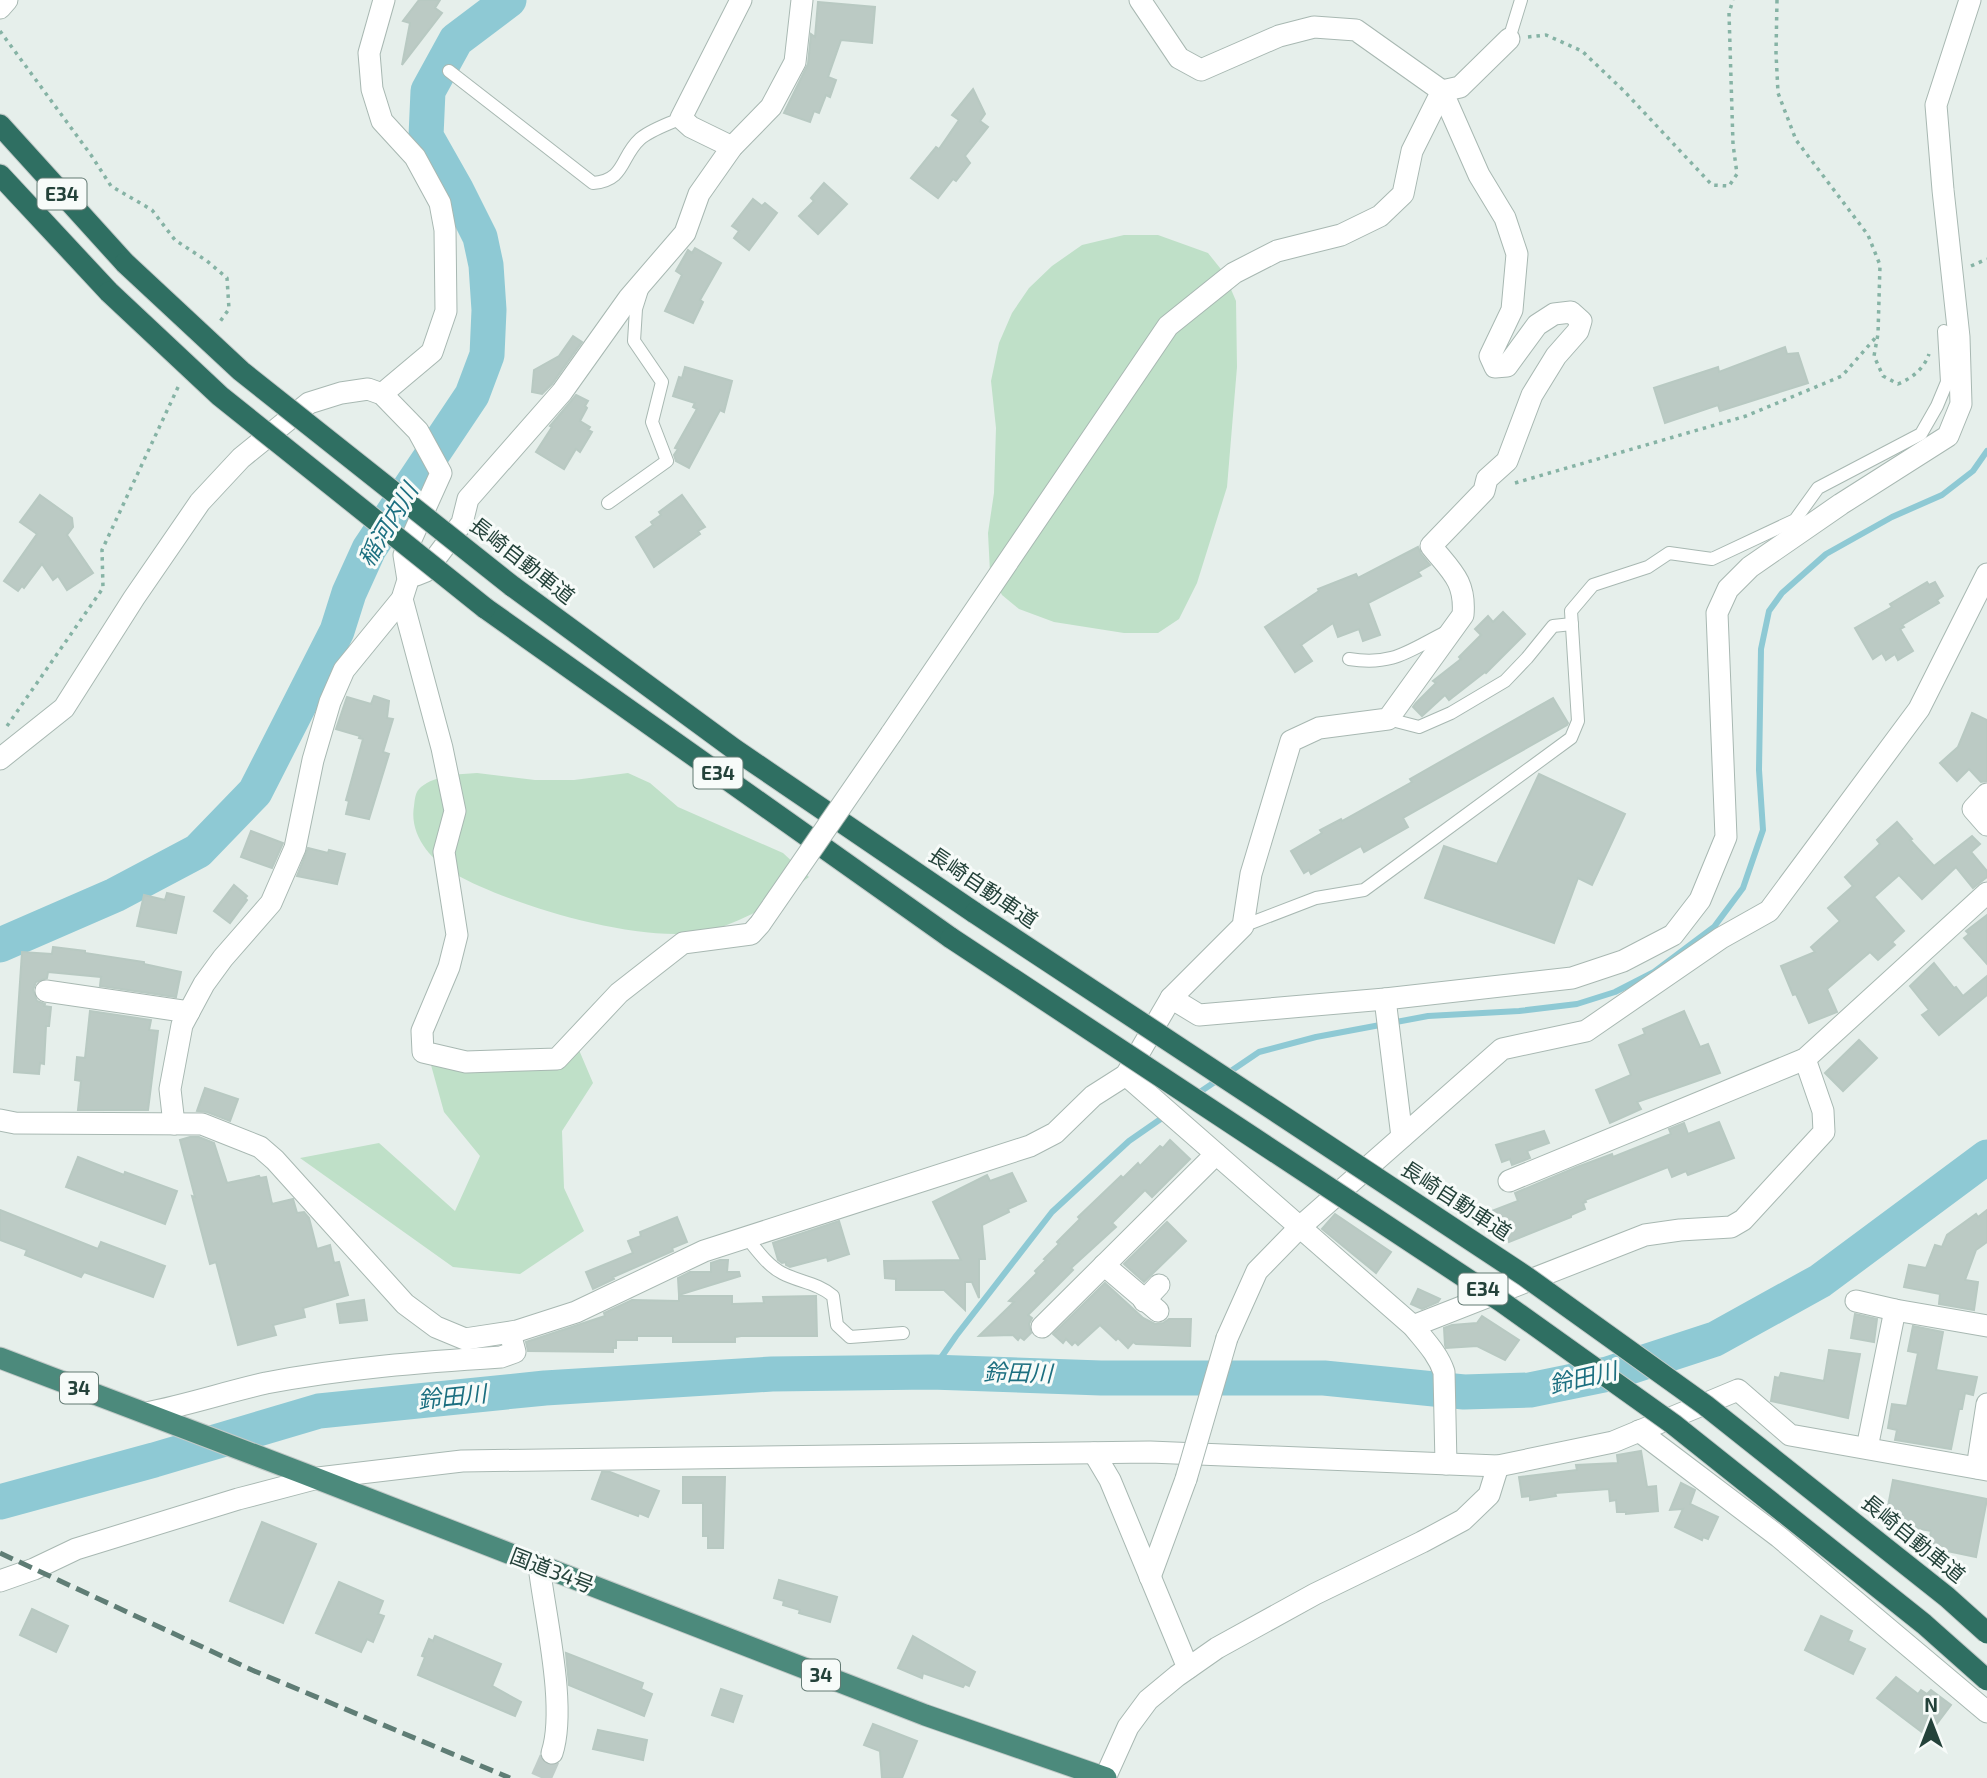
<svg xmlns="http://www.w3.org/2000/svg" width="1987" height="1778" font-family="'Exo 2','Noto Sans JP',sans-serif">
	<rect width="100%" height="100%" fill="#e6efeb"/>
	<!-- green -->
	<g fill="#bfe0c8">
		<polygon points="1124,235 1158,235 1208,253 1224,273 1236,301 1237,367 1227,487 1197,583 1179,619 1158,633 1124,633 1054,622 1019,609 1002,595 990,572 988,533 994,493 996,428 991,381 999,343 1012,313 1029,288 1052,266 1082,245"/>
		<path d="M477,773L535,780H574L628,773L650,783L678,807L783,853L809,877C779,899 748,920 711,930C648,947 512,906 455,874C431,861 409,835 414,806C415,799 415,792 421,787C436,775 459,774 477,773Z"/>
		<polygon points="579,1050 593,1083 562,1131 564,1188 584,1231 520,1274 453,1267 300,1158 379,1143 455,1211 480,1156 444,1112 431,1065 467,1069"/>
	</g>
	<g fill="none" stroke-linecap="round" stroke-linejoin="round">
		<!-- stream -->
		<g stroke="#8ec9d4" stroke-width="6">
			<polyline points="1197,1094 1259,1052 1316,1037 1428,1016 1519,1011 1577,1004 1615,992 1654,972 1714,927 1743,888 1763,830 1759,770 1761,649 1769,611 1782,593 1826,554 1892,517 1942,495 1973,471 1987,451"/>
			<polyline points="931,1372 956,1336 1052,1212 1129,1141 1165,1116"/>
		</g>
		<!-- river -->
		<g stroke="#8ec9d4" stroke-width="35">
			<polyline points="0,945 115,895 198,851 255,792 337,631 349,593 369,549 472,395 487,355 489,310 486,265 480,237 456,189 426,136 428,91 456,40 509,0"/>
			<polyline points="0,1502 154,1460 319,1411 545,1388 772,1374 931,1372 1101,1378 1324,1378 1464,1392 1530,1390 1608,1374 1715,1339 1820,1281 1987,1157"/>
		</g>
	</g>
	<!-- building -->
	<g fill="#bbcac4" stroke="#b8c9c2" stroke-width="2">
		<polygon points="419,0 440,0 435,8 442,13 402,65 410,23 403,21"/>
		<polygon points="818,2 875,7 872,43 841,40 828,77 836,80 830,97 826,95 819,113 814,111 810,122 784,113 808,64 811,34 815,37"/>
		<polygon points="973,89 985,114 980,121 988,127 965,156 970,163 956,181 953,179 938,198 911,178 936,147 939,149 959,120 952,115"/>
		<polygon points="824,183 847,204 818,234 799,216 814,201 811,198"/>
		<polygon points="753,199 762,206 765,203 777,213 749,250 734,238 739,231 732,226"/>
		<polygon points="695,248 721,263 700,300 703,302 693,323 665,311 682,275 676,271 688,250 692,253"/>
		<polygon points="573,336 582,342 552,384 542,394 532,392 534,370 559,356"/>
		<polygon points="1785,347 1787,354 1798,353 1808,383 1720,411 1718,405 1665,423 1654,388 1718,367 1719,372"/>
		<polygon points="685,367 732,381 724,412 720,410 689,468 676,461 674,455 678,449 675,448 697,409 693,407 695,403 673,396 679,377 682,378"/>
		<polygon points="576,395 588,401 585,406 587,408 580,421 590,427 588,430 592,432 580,452 576,449 564,469 536,452 552,427 550,426"/>
		<polygon points="40,495 72,518 73,527 67,535 93,573 67,590 58,576 53,580 42,564 24,588 22,586 18,591 4,581 37,534 20,522"/>
		<polygon points="682,495 705,527 698,531 700,534 654,567 636,537 653,525 651,522 661,515 659,512"/>
		<polygon points="1418,547 1421,554 1430,565 1418,572 1421,576 1368,603 1380,635 1363,641 1359,629 1338,637 1333,623 1301,645 1312,661 1295,672 1265,627 1319,591 1318,589 1356,574 1358,578"/>
		<polygon points="1927,582 1929,585 1935,582 1943,596 1937,600 1939,603 1902,625 1904,627 1900,629 1913,651 1898,660 1895,654 1886,660 1882,653 1873,659 1855,628 1892,607 1890,604"/>
		<polygon points="1503,612 1525,634 1486,673 1485,672 1449,700 1445,695 1422,716 1413,707 1416,703 1436,683 1433,681 1461,659 1459,657 1481,635 1475,629 1488,616 1493,622"/>
		<polygon points="374,696 389,701 387,718 393,719 383,752 389,754 369,819 346,814 349,801 346,800 363,739 359,738 360,736 336,729 347,697 371,704"/>
		<polygon points="1553,698 1568,723 1567,725 1403,818 1408,827 1364,852 1361,846 1311,874 1309,870 1304,873 1291,851 1322,833 1320,830 1341,819 1342,821 1412,782 1410,779"/>
		<polygon points="1972,713 1987,720 1987,781 1981,782 1969,769 1957,781 1940,763 1958,747"/>
		<polygon points="1539,774 1625,814 1592,885 1578,878 1554,943 1425,898 1444,846 1497,864"/>
		<polygon points="1897,822 1912,839 1910,840 1934,866 1972,836 1980,844 1971,852 1987,871 1987,877 1973,888 1956,867 1922,899 1899,875 1874,897 1904,931 1892,942 1895,945 1878,960 1870,952 1827,989 1837,1012 1809,1023 1796,994 1793,995 1781,966 1815,952 1811,947 1840,921 1828,908 1853,886 1845,877 1880,844 1877,840"/>
		<polygon points="251,831 283,843 272,868 241,857"/>
		<polygon points="308,848 328,853 329,850 345,854 337,884 297,876"/>
		<polygon points="234,885 247,896 245,898 247,900 230,923 214,911"/>
		<polygon points="167,893 184,897 176,933 137,926 144,895 165,900"/>
		<polygon points="1987,915 1987,964 1964,938 1969,934 1966,931"/>
		<polygon points="53,947 85,951 85,953 144,962 144,964 181,972 176,997 100,986 101,977 48,972 47,978 36,982 33,990 37,1001 45,1004 44,1006 51,1007 49,1026 46,1026 44,1064 40,1063 39,1074 14,1072 22,952 52,954"/>
		<polygon points="1934,963 1954,988 1956,987 1963,996 1987,976 1987,995 1939,1035 1922,1015 1929,1010 1910,986"/>
		<polygon points="90,1011 151,1020 149,1030 158,1031 148,1110 78,1110 81,1081 75,1080 77,1057 85,1058"/>
		<polygon points="1684,1011 1700,1047 1708,1044 1720,1073 1637,1102 1641,1109 1610,1123 1596,1090 1631,1075 1619,1045 1645,1034 1643,1029"/>
		<polygon points="1859,1040 1877,1058 1843,1091 1825,1073"/>
		<polygon points="205,1088 238,1099 230,1121 207,1112 197,1111"/>
		<polygon points="1719,1122 1734,1158 1688,1175 1686,1171 1672,1177 1668,1167 1585,1200 1586,1202 1583,1203 1585,1209 1571,1215 1571,1217 1509,1242 1506,1234 1499,1237 1484,1214 1518,1201 1515,1193 1577,1167 1612,1154 1613,1157 1671,1134 1669,1129 1684,1123 1688,1134"/>
		<polygon points="1544,1131 1549,1143 1527,1151 1530,1158 1512,1165 1510,1159 1502,1162 1496,1145"/>
		<polygon points="190,1137 199,1137 214,1143 227,1183 259,1176 260,1178 266,1177 272,1204 293,1199 297,1213 304,1212 309,1218 317,1249 330,1245 334,1263 339,1262 348,1295 303,1308 305,1317 273,1325 276,1335 238,1345 216,1262 210,1264 192,1196 195,1197 180,1140"/>
		<polygon points="1170,1140 1190,1159 1152,1197 1145,1190 1112,1223 1116,1227 1071,1268 1073,1270 1028,1315 1032,1318 1029,1324 1031,1333 1024,1340 1020,1337 1018,1340 1013,1335 979,1336 1014,1302 1009,1301 1037,1273 1035,1271 1046,1260 1044,1259 1059,1244 1057,1242 1080,1219 1078,1217 1121,1176 1123,1178 1138,1163 1140,1166 1160,1146 1163,1148"/>
		<polygon points="78,1157 124,1175 125,1172 177,1191 165,1224 66,1187"/>
		<polygon points="1012,1173 1026,1201 1008,1209 1009,1212 982,1225 985,1259 979,1259 979,1298 972,1282 965,1282 965,1310 944,1290 896,1290 896,1279 885,1278 884,1261 961,1260 933,1202 987,1175 990,1181"/>
		<polygon points="0,1210 98,1249 101,1242 165,1266 153,1297 84,1272 81,1277 25,1255 27,1250 0,1240"/>
		<polygon points="1987,1210 1987,1242 1976,1250 1965,1280 1978,1282 1974,1310 1939,1304 1940,1294 1904,1287 1909,1265 1926,1268 1935,1245 1942,1247 1947,1235 1976,1214 1978,1217"/>
		<polygon points="1335,1214 1391,1252 1376,1273 1322,1229"/>
		<polygon points="677,1217 687,1242 672,1248 673,1251 613,1277 614,1279 593,1289 586,1272 633,1253 628,1241 641,1236 640,1232"/>
		<polygon points="839,1221 849,1254 828,1261 827,1257 790,1267 786,1265 786,1262 782,1263 778,1260 773,1243"/>
		<polygon points="1167,1222 1186,1241 1144,1282 1124,1264"/>
		<polygon points="720,1260 728,1260 727,1272 739,1272 740,1276 679,1295 678,1278 690,1272 711,1272 711,1263"/>
		<polygon points="1105,1283 1143,1318 1155,1324 1163,1323 1169,1319 1191,1319 1190,1346 1136,1344 1133,1342 1128,1348 1118,1338 1116,1340 1100,1325 1078,1345 1075,1342 1072,1345 1066,1339 1063,1343 1053,1334"/>
		<polygon points="1418,1289 1440,1299 1438,1302 1422,1309 1411,1304"/>
		<polygon points="679,1296 732,1296 732,1304 764,1303 763,1297 816,1296 817,1336 741,1336 735,1337 735,1342 673,1342 673,1336 637,1336 637,1340 616,1340 616,1348 613,1348 613,1352 528,1351 526,1342 605,1316 604,1313 632,1300 679,1301"/>
		<polygon points="364,1300 367,1320 340,1323 337,1304"/>
		<polygon points="1855,1314 1877,1319 1874,1342 1851,1338"/>
		<polygon points="1482,1316 1519,1340 1505,1360 1477,1346 1446,1348 1445,1345 1444,1328 1452,1325 1477,1323"/>
		<polygon points="1913,1326 1943,1332 1936,1370 1977,1377 1973,1395 1965,1393 1962,1409 1959,1409 1951,1449 1895,1440 1897,1430 1888,1428 1892,1404 1907,1406 1918,1353 1908,1351"/>
		<polygon points="1829,1350 1860,1354 1848,1418 1771,1401 1775,1377 1779,1378 1781,1373 1824,1381"/>
		<polygon points="1641,1451 1647,1487 1656,1486 1658,1511 1626,1514 1626,1512 1617,1512 1616,1500 1610,1501 1609,1489 1555,1493 1556,1496 1530,1500 1530,1496 1522,1497 1519,1477 1577,1470 1576,1465 1618,1463 1617,1455"/>
		<polygon points="602,1472 610,1472 659,1491 648,1517 639,1513 638,1516 592,1499"/>
		<polygon points="683,1477 725,1477 723,1548 708,1548 708,1536 703,1536 703,1503 683,1503"/>
		<polygon points="1893,1480 1987,1499 1976,1557 1928,1547 1931,1531 1885,1522"/>
		<polygon points="1681,1483 1695,1490 1690,1504 1718,1517 1708,1539 1703,1537 1702,1540 1675,1527 1683,1509 1670,1510"/>
		<polygon points="262,1522 316,1544 283,1623 230,1601"/>
		<polygon points="779,1580 837,1597 830,1622 799,1613 800,1610 783,1605 784,1601 774,1598"/>
		<polygon points="339,1582 383,1601 378,1614 384,1616 373,1642 367,1639 361,1652 316,1633"/>
		<polygon points="32,1609 68,1626 56,1652 20,1635"/>
		<polygon points="1821,1616 1852,1631 1848,1641 1865,1649 1853,1674 1805,1650"/>
		<polygon points="435,1636 501,1664 492,1686 521,1702 515,1716 418,1675 425,1657 422,1656 429,1639 433,1641"/>
		<polygon points="913,1636 975,1672 969,1686 965,1684 963,1687 923,1673 922,1678 898,1668"/>
		<polygon points="566,1653 643,1683 641,1689 652,1694 644,1716 569,1685"/>
		<polygon points="1896,1677 1918,1694 1921,1690 1927,1694 1931,1690 1951,1705 1929,1734 1925,1731 1923,1733 1877,1698"/>
		<polygon points="721,1689 742,1696 733,1722 712,1715"/>
		<polygon points="873,1724 917,1741 902,1778 882,1778 880,1751 864,1745"/>
		<polygon points="598,1730 647,1740 643,1760 593,1749"/>
	</g>
	<g fill="none" stroke-linecap="round" stroke-linejoin="round">
		<!-- minor-tunnel -->
		<polyline stroke="#bfccc8" stroke-width="21" stroke-dasharray="21 10" stroke-linecap="butt" points="541,1778 552,1753"/>
		<defs>
			<g id="service">
				<polyline points="1509,39 1521,0"/>
				<path d="M449,71L593,183C626,180 620,157 640,139C650,130 669,124 681,118"/>
				<polyline points="608,503 667,461 652,422 662,382 634,341 636,309 642,290"/>
				<path d="M1349,659C1393,666 1408,651 1446,632"/>
				<polyline points="1388,719 1419,727 1451,713 1505,681 1527,658 1553,626 1572,624"/>
				<polyline points="1243,926 1316,898 1364,890 1571,738 1578,721 1571,611 1593,585 1648,567 1669,553 1712,559 1795,520 1818,488 1921,434 1937,406 1947,382 1944,331"/>
				<path d="M747,1238C757,1250 768,1266 782,1273C799,1282 818,1283 833,1296L837,1325L850,1337L903,1333"/>
			</g>
			<g id="minor">
				<polyline points="0,8 7,0"/>
				<polyline points="1442,91 1460,87 1509,39"/>
				<polyline points="732,147 691,127 681,118 741,0"/>
				<polyline points="382,394 432,352 446,311 445,230 440,203 415,157 382,121 372,89 369,53 384,0"/>
				<polyline points="416,575 426,571 462,523 468,499 562,392 629,298 685,233 699,194 732,147 771,107 795,62 802,0"/>
				<polyline points="402,599 442,748 455,811 444,852 457,935 449,967 422,1031 423,1052 466,1062 557,1059 619,993 683,943 751,934 760,924"/>
				<polyline points="891,734 1168,326 1234,273 1277,251 1341,235 1380,216 1403,194 1412,151 1442,91"/>
				<polyline points="0,759 64,708 134,598 200,502 241,458 309,403 341,393 368,389 382,394 418,431 441,473 404,555 408,580 402,599 344,670 330,702 313,760 295,848 271,903 223,958 204,984 182,1025 170,1089 174,1124"/>
				<polyline points="1987,794 1973,809 1987,825"/>
				<polyline points="46,991 189,1012"/>
				<polyline points="1171,998 1199,1015 1385,999 1572,978 1623,961 1673,935 1700,900 1726,837 1717,613 1728,589 1750,567 1841,504 1948,436 1961,404 1959,337 1943,190 1936,105 1970,0"/>
				<polyline points="1385,999 1402,1137"/>
				<path d="M1126,1075L1413,1326C1425,1341 1438,1354 1444,1372L1446,1464"/>
				<path d="M0,1120L15,1123L202,1124L260,1147L275,1160L405,1304L436,1327L465,1339L517,1331L576,1312L704,1251L1030,1146L1055,1133L1093,1096L1126,1075L1171,998L1243,926L1251,874L1291,741L1319,728L1388,719L1463,615C1466,581 1451,571 1431,546L1484,491L1487,479L1507,461L1532,395L1556,356L1578,331L1581,321L1571,312L1554,314L1537,325L1507,366L1495,367L1490,356L1512,310L1517,254L1505,218L1479,175L1442,91L1356,30L1314,27L1279,36L1201,70L1179,58L1140,0"/>
				<polyline points="1509,1181 1805,1059 1987,893"/>
				<polyline points="1104,1265 1158,1311"/>
				<polyline points="1144,1301 1159,1285"/>
				<polyline points="1856,1301 1895,1310"/>
				<polyline points="1413,1326 1645,1235 1680,1230 1731,1227 1743,1220 1824,1132 1823,1111 1805,1059"/>
				<polyline points="1042,1327 1216,1154"/>
				<polyline points="1227,1338 1257,1271 1300,1227 1502,1049 1586,1031 1721,938 1769,911 1919,709 1987,574"/>
				<path d="M146,1413C187,1405 226,1392 266,1383C344,1368 422,1362 501,1357L515,1352L510,1333"/>
				<polyline points="1639,1431 1779,1537 1987,1712"/>
				<polyline points="1867,1448 1895,1310 1987,1326"/>
				<polyline points="1094,1453 1110,1480 1188,1668"/>
				<polyline points="1977,1468 1987,1404"/>
				<path d="M539,1566C545,1616 567,1707 552,1753"/>
				<polyline points="1150,1577 1186,1479"/>
				<polyline points="0,1581 34,1569 76,1549 238,1499 318,1478 462,1461 1150,1452 1498,1466 1613,1442 1738,1390 1790,1435 1987,1470"/>
				<polyline points="1105,1778 1128,1727 1148,1700 1177,1676 1217,1648 1315,1594 1422,1542 1463,1520 1489,1495 1498,1466"/>
			</g>
			<polyline id="trunk" points="0,1358 305,1474 925,1715 1106,1778"/>
			<g id="motorway">
				<polyline points="0,125 125,263"/>
				<polyline points="0,175 109,292"/>
				<polyline points="512,586 734,749 975,913"/>
				<polyline points="485,608 951,938"/>
			</g>
		</defs>
		<!-- service casing -->
		<use href="#service" stroke="#a8b8b2" stroke-width="14"/>
		<!-- minor casing -->
		<use href="#minor" stroke="#a8b8b2" stroke-width="23"/>
		<!-- trunk casing -->
		<use href="#trunk" stroke="#c2cac8" stroke-width="23"/>
		<!-- motorway casing -->
		<use href="#motorway" stroke="#c2cac8" stroke-width="23"/>
		<!-- path -->
		<g stroke="#86b3a5" stroke-width="3.5" stroke-dasharray="3.5 5" stroke-linecap="butt">
			<path d="M1777,0L1776,53L1778,93L1796,140L1868,235L1880,265L1878,334L1874,356L1883,376L1898,384C1912,378 1924,369 1929,354"/>
			<polyline points="0,31 91,155 111,186 152,210 175,240 207,261 227,278 229,309 219,323"/>
			<polyline points="1528,37 1546,35 1582,51 1624,91 1712,185 1729,186 1737,174 1733,144 1729,13 1733,0"/>
			<polyline points="1971,266 1987,259"/>
			<polyline points="1515,483 1746,416 1842,376 1877,336"/>
			<polyline points="7,726 103,588 102,550 179,385"/>
		</g>
		<!-- service -->
		<use href="#service" stroke="#fff" stroke-width="12"/>
		<!-- minor -->
		<use href="#minor" stroke="#fff" stroke-width="21"/>
		<!-- trunk -->
		<use href="#trunk" stroke="#4c8a7c" stroke-width="21"/>
		<!-- motorway -->
		<use href="#motorway" stroke="#2f6f62" stroke-width="21"/>
		<!-- rail -->
		<polyline stroke="#5f7d75" stroke-width="5" stroke-dasharray="14 7" stroke-linecap="butt" points="0,1553 252,1670 510,1778"/>
		<defs>
			<g id="minor-bridge">
				<polyline points="760,924 891,734"/>
				<polyline points="1186,1479 1227,1338"/>
			</g>
			<g id="motorway-bridge">
				<polyline points="125,263 241,371 512,586"/>
				<polyline points="109,292 220,396 485,608"/>
				<polyline points="975,913 1525,1276 1705,1405 1947,1597 1987,1633"/>
				<polyline points="951,938 1502,1302 1673,1424 1924,1624 1987,1680"/>
			</g>
		</defs>
		<!-- minor-bridge casing -->
		<use href="#minor-bridge" stroke="#a8b8b2" stroke-width="23" stroke-linecap="butt"/>
		<!-- motorway-bridge casing -->
		<use href="#motorway-bridge" stroke="#c2cac8" stroke-width="23" stroke-linecap="butt"/>
		<!-- minor-bridge -->
		<use href="#minor-bridge" stroke="#fff" stroke-width="21"/>
		<!-- motorway-bridge -->
		<use href="#motorway-bridge" stroke="#2f6f62" stroke-width="21"/>
	</g>
	<g text-anchor="middle" stroke-width="6" stroke-linejoin="round" paint-order="stroke">
		<!-- shield labels -->
		<g fill="#f7fbf9" stroke="#637a73" stroke-width="2">
			<rect x="37.5" y="178.5" width="49" height="31" rx="5"/>
			<rect x="693.5" y="757.5" width="49" height="31" rx="5"/>
			<rect x="1458.5" y="1273.5" width="49" height="31" rx="5"/>
			<rect x="60" y="1372.5" width="38" height="31" rx="5"/>
			<rect x="802" y="1659.5" width="38" height="31" rx="5"/>
		</g>
		<g font-size="19" font-weight="bold" fill="#24423a">
			<text x="62" y="201">E34</text>
			<text x="718" y="780">E34</text>
			<text x="1483" y="1296">E34</text>
			<text x="79" y="1395">34</text>
			<text x="821" y="1682">34</text>
		</g>
		<!-- street labels -->
		<g font-size="21" fill="#24423a" stroke="#f7fbf9">
			<text transform="translate(522 561) rotate(38)" y="7">長崎自動車道</text>
			<text transform="translate(983 888) rotate(34)" y="7">長崎自動車道</text>
			<text transform="translate(1456 1201) rotate(33)" y="7">長崎自動車道</text>
			<text transform="translate(1913 1539) rotate(39)" y="7">長崎自動車道</text>
			<text transform="translate(552 1571) rotate(21)" y="7">国道34号</text>
		</g>
		<!-- water labels -->
		<g font-size="23" font-style="italic" fill="#1c6f80" stroke="#f7fbf9">
			<text transform="translate(388 525) rotate(-59)" y="8">稲河内川</text>
			<text transform="translate(1018 1373) rotate(1)" y="8">鈴田川</text>
			<text transform="translate(1583 1378) rotate(-13)" y="8">鈴田川</text>
			<text transform="translate(452 1397) rotate(-6)" y="8">鈴田川</text>
		</g>
	</g>
	<!-- north arrow -->
	<g transform="translate(1931 1722)" stroke="#f7fbf9" stroke-width="5" paint-order="stroke">
	<path d="M0-5L12 26L0 18L-12 26Z" fill="#24423a"/>
	<text y="-10" font-size="19" font-weight="bold" text-anchor="middle" fill="#24423a">N</text>
	</g>
</svg>
